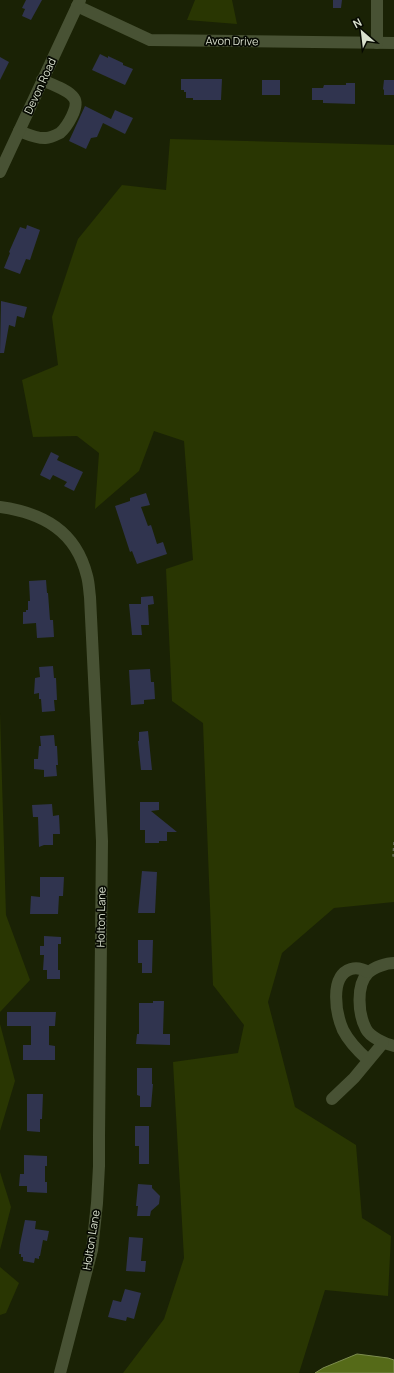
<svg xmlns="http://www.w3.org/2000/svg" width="394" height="1373" font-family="Manrope,sans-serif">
	<rect width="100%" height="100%" fill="#1a2205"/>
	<!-- green -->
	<g fill="#293602">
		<polygon points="195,0 232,0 237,24 187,20"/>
		<polygon points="170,139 394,145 394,902 334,908 282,953 268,1002 295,1107 356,1145 362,1218 391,1236 388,1296 325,1290 299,1373 123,1373 164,1319 184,1258 173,1062 238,1053 244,1025 213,985 203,723 172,701 166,569 193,560 184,441 154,431 139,471 95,509 99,453 77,436 33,437 22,380 58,365 52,317 78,239 122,185 166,190"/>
		<polygon points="0,713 6,915 30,980 0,1012"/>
		<polygon points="0,1024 15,1081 0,1131"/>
		<polygon points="0,1172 11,1207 0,1250"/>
		<polygon points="0,1267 19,1283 6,1313 0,1315"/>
	</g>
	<!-- water -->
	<polygon fill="#556a18" stroke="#7d8d4f" points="357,1354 388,1358 394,1360 394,1373 315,1373 323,1368"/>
	<!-- building -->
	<g fill="#30344f">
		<polygon points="26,0 42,0 31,20 22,16 25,9 22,8"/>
		<polygon points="333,0 342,0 341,8 333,8"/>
		<polygon points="100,54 108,58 108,56 123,63 123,65 133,69 125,85 92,70"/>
		<polygon points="0,57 9,62 0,80"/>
		<polygon points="181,79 222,79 221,100 193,100 193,98 186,98 186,92 184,92 184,90 181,90"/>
		<rect x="262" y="80" width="18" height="15"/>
		<polygon points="384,80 394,80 394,95 384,95 384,90 383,89"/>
		<polygon points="346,83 355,83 355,104 323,103 323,100 312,100 312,88 323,88 324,85 346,85"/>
		<polygon points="85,106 111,119 115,110 133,118 125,134 103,123 97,137 91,138 86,149 69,141"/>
		<polygon points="27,225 40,230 30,260 26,259 20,274 4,268 10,253 9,252 20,227 26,229"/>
		<polygon points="1,301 27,307 24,318 17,316 15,327 9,325 4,353 0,353"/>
		<polygon points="51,452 59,456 57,460 83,472 74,491 64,486 67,482 53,475 50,480 40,475"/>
		<polygon points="146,493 150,505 141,507 148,526 151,525 157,544 163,542 167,554 137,564 132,551 130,552 115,506 130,501 130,498"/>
		<polygon points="46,580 47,593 48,593 50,620 53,620 54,637 37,638 36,623 23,624 23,612 26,612 26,610 28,610 28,601 30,601 29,581"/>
		<polygon points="153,596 154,604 148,605 149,625 141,625 142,635 132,635 129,604 141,604 141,597"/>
		<polygon points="53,666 54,678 56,678 57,700 54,700 55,711 42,712 41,699 39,699 39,693 34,694 35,678 40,677 39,667"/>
		<polygon points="150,669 151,682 154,682 155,699 144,700 144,704 131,705 129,670"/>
		<polygon points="148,731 152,770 141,770 138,741 139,741 139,732"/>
		<polygon points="54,735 55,746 57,746 58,765 56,765 57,776 44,777 44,770 34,769 34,759 38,759 39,746 41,746 40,736"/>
		<polygon points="140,802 159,802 159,810 151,811 177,832 167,832 167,841 159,841 159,843 145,843 145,830 140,830"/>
		<polygon points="52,804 53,816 59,815 60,834 53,834 53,845 44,845 39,847 38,817 33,817 32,805"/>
		<polygon points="142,871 157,872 155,913 138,913"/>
		<polygon points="40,877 64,877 63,896 59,896 58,914 30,914 31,896 40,897"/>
		<polygon points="44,936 61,937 61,944 58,944 58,970 60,970 60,979 47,979 47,970 43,970 44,955 40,955 40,946 44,946"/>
		<polygon points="138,940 153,940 152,973 142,973 142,963 138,963"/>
		<polygon points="153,1001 164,1001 163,1034 170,1034 170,1045 136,1044 137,1034 139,1034 139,1003 153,1003"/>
		<polygon points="7,1012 56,1012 55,1026 49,1026 49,1045 55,1046 55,1060 23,1060 23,1045 31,1045 31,1026 7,1026"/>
		<polygon points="137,1068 152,1068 152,1084 153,1084 151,1107 140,1107 140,1096 137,1095"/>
		<polygon points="27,1094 43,1094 42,1119 40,1119 40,1132 27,1131"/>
		<polygon points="135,1126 149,1126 149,1164 139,1164 139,1146 135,1146"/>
		<polygon points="24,1155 47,1156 47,1166 45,1166 45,1182 47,1182 47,1193 27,1192 27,1186 19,1186 20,1174 24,1174"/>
		<polygon points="138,1184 152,1185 152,1188 160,1196 159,1204 151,1211 150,1216 137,1216 138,1206 136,1206"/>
		<polygon points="25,1220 36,1221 35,1229 49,1231 47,1241 43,1240 40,1256 39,1256 39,1259 35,1258 34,1263 23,1261 23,1257 21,1257 21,1254 19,1254 20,1244"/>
		<polygon points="129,1237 143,1238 141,1261 146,1261 145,1272 126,1271"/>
		<polygon points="125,1289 141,1293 134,1319 127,1317 126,1321 108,1317 113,1300 121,1302"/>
	</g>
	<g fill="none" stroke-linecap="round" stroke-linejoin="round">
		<!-- path -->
		<polyline stroke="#656d54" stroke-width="1.5" stroke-dasharray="3 3" stroke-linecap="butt" points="394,842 393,856 394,856"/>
		<!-- minor -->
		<g stroke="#485234" stroke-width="12">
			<polyline points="77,6 150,40 394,43"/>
			<polyline points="377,43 377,0"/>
			<path d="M19,131C27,134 37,139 46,138C50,138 56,135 60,133C67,127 80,106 74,98C69,90 51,84 42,80"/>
			<polyline points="0,172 80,0"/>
			<path d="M0,507C43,513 76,531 87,576C89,583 89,590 90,597L102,841L99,1137V1166L97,1203L92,1250L60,1373"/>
			<path d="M394,963C387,963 374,967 368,973C356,985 358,1014 366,1029C370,1037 385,1044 394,1046"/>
			<path d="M368,1060C358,1051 349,1042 343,1030C336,1014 329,976 351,969C358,967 363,969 368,972"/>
			<polyline points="332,1099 354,1078 383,1043"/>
		</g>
	</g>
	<g text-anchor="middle" stroke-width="3.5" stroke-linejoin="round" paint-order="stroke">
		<!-- street labels -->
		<g font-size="11" fill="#d9e0ce" stroke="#070a02">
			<text transform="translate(232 41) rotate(1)" y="4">Avon Drive</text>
			<text transform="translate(40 86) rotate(-65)" y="4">Devon Road</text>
			<text transform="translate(101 917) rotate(-89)" y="4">Holton Lane</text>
			<text transform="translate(91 1240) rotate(-81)" y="4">Holton Lane</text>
		</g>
	</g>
	<!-- north arrow -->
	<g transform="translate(362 32) rotate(332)" stroke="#070a02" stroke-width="3" paint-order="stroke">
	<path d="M0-3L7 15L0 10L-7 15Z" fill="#d9e0ce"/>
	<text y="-6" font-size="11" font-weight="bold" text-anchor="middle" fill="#d9e0ce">N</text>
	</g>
</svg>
